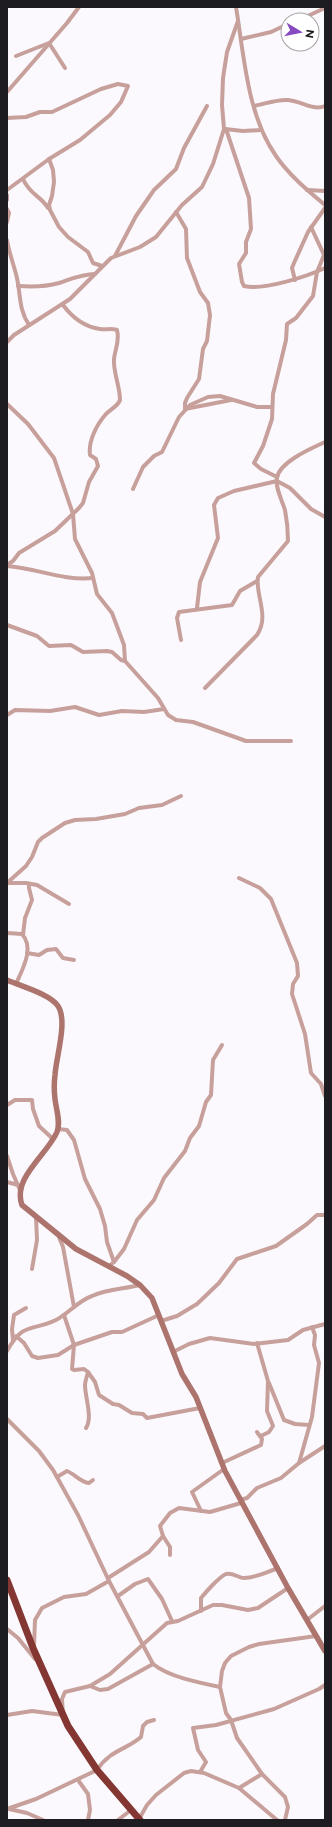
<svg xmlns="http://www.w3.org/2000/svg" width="332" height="1827" font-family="Montserrat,sans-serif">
	<rect width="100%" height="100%" fill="#fbf9fe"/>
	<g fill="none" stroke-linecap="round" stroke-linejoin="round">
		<!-- street -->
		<g stroke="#c8a09b" stroke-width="4">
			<path d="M236,7C244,55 247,115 276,156C289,175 307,190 325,205"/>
			<polyline points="299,20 325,8"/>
			<polyline points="241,39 271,32 288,24"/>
			<polyline points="16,56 49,43 65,68"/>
			<polyline points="7,92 67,23 79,7"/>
			<path d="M254,106C265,104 277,99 288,100C302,101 312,111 325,106"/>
			<polyline points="7,118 26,117 40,112 52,112 101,89 118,84 128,86 121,102 110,115 80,140 49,159 7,190"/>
			<polyline points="225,129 243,131 261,130"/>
			<path d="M226,129L249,198L251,229L246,242V253L239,264L242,282L244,286C263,291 308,276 325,268"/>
			<polyline points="49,159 53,170 54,182 52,196 49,205 50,210 59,227 68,237 88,252 93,263 102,266"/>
			<path d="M23,179C30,195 40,195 48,208"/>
			<polyline points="307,190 325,191"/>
			<polyline points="7,195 7,200"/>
			<polyline points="7,209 9,213 7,222"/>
			<polyline points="176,212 186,229 187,258 200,292 208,303 210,315 207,341 203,349 199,379 187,398 185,403 185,409 231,400"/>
			<polyline points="311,227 325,257"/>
			<path d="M7,240C9,252 13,263 16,274C21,292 18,309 29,325"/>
			<polyline points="115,256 136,216 154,190 176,169 184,148 207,106"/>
			<polyline points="295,280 292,268 294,263 308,232 325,208"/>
			<path d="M18,286C32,287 45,287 59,283C71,279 82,274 95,274"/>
			<polyline points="7,342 14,335 70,299 111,258 140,247 156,237 182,205 202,187 213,164 224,129 222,105 223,78 227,52 238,21"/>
			<polyline points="7,404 28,424 54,458 73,514 75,539 92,573 97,594 112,613 124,645 125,661 158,698 168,715 176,720 193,722 246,741 291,741"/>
			<polyline points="277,477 261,469 254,463 263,446 272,419 273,394 286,340 287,324 296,318 313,296 317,272 324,255"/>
			<polyline points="133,489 143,467 154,456 162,452 179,417 190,405 208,397 220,396 257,407 272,407"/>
			<path d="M7,565L13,561L19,553L55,531L79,508L83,503L89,482L98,466L96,459L90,455C88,441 97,424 106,414C111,409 118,406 120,400C120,386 113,372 114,359C115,349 120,341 117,330C111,328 106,330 100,329C85,327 72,317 63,305"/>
			<path d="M7,566C36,568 63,581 93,578"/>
			<polyline points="197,608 200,582 218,538 214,505 218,498 234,491 277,481 290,488 311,509 325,517"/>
			<polyline points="7,625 37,636 49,646 71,645 83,652 107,651 112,652 121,660 125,661"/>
			<polyline points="181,640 177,618 179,612 232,605 240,591 257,581"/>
			<path d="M205,688L257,635C270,616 255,595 258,577L288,541C288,531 287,520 285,510C282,500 275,488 277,478C279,462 312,448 325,442"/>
			<polyline points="7,715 15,710 50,711 75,707 99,715 122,711 144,712 164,709"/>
			<polyline points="239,878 260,888 271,899 297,963 298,976 293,984 292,994 305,1034 311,1073 321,1084 325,1096"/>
			<polyline points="7,883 26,866 32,857 38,842 42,838 65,823 75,820 96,819 125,814 139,808 162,805 181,796"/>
			<polyline points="7,883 26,883 37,885 69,904"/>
			<path d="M7,933L22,934C35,948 22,970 16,984"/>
			<polyline points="23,935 25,918 32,900 29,888 29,884"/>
			<polyline points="27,953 39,955 47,950 56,949 63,958 74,960"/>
			<polyline points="7,1105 15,1100 32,1100 33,1109 39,1126 53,1139"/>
			<polyline points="58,1129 67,1130 74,1140 85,1179 100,1209 105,1226 107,1242 114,1262"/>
			<polyline points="7,1156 13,1174 20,1190"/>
			<polyline points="7,1182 18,1185"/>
			<polyline points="59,1237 63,1247 74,1307"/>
			<polyline points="109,1266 114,1262 124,1249 137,1220 154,1200 164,1178 185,1151 190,1138 199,1126 206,1102 211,1095 213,1060 222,1045"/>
			<polyline points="32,1269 37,1240 36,1217"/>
			<path d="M64,1315L74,1345L72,1369L74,1370L84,1369L88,1372C87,1377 85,1381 85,1385C85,1397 93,1418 86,1428"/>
			<polyline points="161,1321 177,1316 197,1304 219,1283 237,1259 276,1246 307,1224 317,1215 325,1215"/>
			<polyline points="16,1336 24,1343 32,1356 38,1358 58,1355 74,1345 112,1332 122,1332 159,1315"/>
			<polyline points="13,1341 12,1329 14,1315 26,1308"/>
			<polyline points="257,1343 268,1381 267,1411 273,1426 269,1432 261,1436"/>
			<path d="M7,1351C24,1321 31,1332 56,1320C69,1313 78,1301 92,1296C107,1289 124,1289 140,1285"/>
			<polyline points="173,1352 189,1344 210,1338 254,1344 288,1340 303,1330 325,1324"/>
			<polyline points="88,1372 95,1382 99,1395 113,1404 119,1405 132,1413 143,1414 147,1418 200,1408"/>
			<polyline points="269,1383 284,1420 295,1424 309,1425"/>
			<path d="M7,1419L39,1451L53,1470L78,1515L109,1581L153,1664C169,1677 200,1683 220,1687"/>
			<polyline points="222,1463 261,1445 262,1439 257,1432"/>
			<polyline points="299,1463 312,1417 319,1363 314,1345 315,1335 312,1327"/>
			<path d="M57,1477L67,1471C75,1474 80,1482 89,1483L93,1480"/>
			<polyline points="240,1500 247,1498 257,1488 281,1478 299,1463 325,1446"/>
			<polyline points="201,1511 192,1492 224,1469"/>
			<polyline points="163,1536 170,1547 170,1555"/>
			<polyline points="108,1578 149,1552 163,1536 160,1526 170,1513 179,1508 210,1512 241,1503"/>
			<polyline points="118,1596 135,1584 148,1579 162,1599 172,1621"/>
			<path d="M201,1611V1598C205,1593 219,1577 226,1574C232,1572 239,1578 244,1578C256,1578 267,1572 278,1568"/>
			<polyline points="307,1620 325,1606"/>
			<polyline points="7,1629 18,1638 35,1659"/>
			<polyline points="34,1646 35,1620 42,1608 64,1597 86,1594 109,1581"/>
			<polyline points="90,1686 100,1690 108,1689 153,1664"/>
			<polyline points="7,1715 32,1711 63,1715 62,1699 65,1692 90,1686 110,1674 167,1623 178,1621 213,1605 222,1605 248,1610 258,1608 288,1588"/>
			<polyline points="200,1772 206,1762 198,1750 193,1728 216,1725 274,1709 319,1689 325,1685"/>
			<polyline points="78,1780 88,1794 90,1810 88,1820"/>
			<polyline points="239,1788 262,1774"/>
			<path d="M7,1809L36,1799L97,1770C110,1750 126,1750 141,1737L143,1726L147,1722L154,1720"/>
			<polyline points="9,1809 27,1813 43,1820"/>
			<polyline points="139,1819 147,1805 156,1795 184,1773 191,1771 204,1773 239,1788 277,1820"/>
			<polyline points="118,1820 131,1810"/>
			<polyline points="285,1820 288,1807 285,1797 262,1774 237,1738 231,1720 226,1713 220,1687 222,1671 225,1663 231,1656 249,1647 259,1644 316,1636"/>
		</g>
		<!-- secondary -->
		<path stroke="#ac746d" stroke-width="5.5" d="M7,980C20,986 50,994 58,1006C68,1021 56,1057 55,1075C54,1083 54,1091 55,1099C56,1109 61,1122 57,1132C47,1155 12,1178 22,1205L76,1249L127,1276L140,1285L152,1298L182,1374L196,1397L225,1471L288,1588L325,1651"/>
		<!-- highway -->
		<polyline stroke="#843732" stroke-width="7" points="7,1580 33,1648 68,1726 97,1770 140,1820"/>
	</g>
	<!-- border -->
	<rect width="332" height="1827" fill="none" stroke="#1d1c20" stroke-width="16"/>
	<!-- north arrow -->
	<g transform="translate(300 32) rotate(100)"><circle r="19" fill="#ffffff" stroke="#a5a4a6"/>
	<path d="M0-3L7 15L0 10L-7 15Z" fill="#874bc1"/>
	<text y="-6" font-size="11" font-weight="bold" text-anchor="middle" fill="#1d1c20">N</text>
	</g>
</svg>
